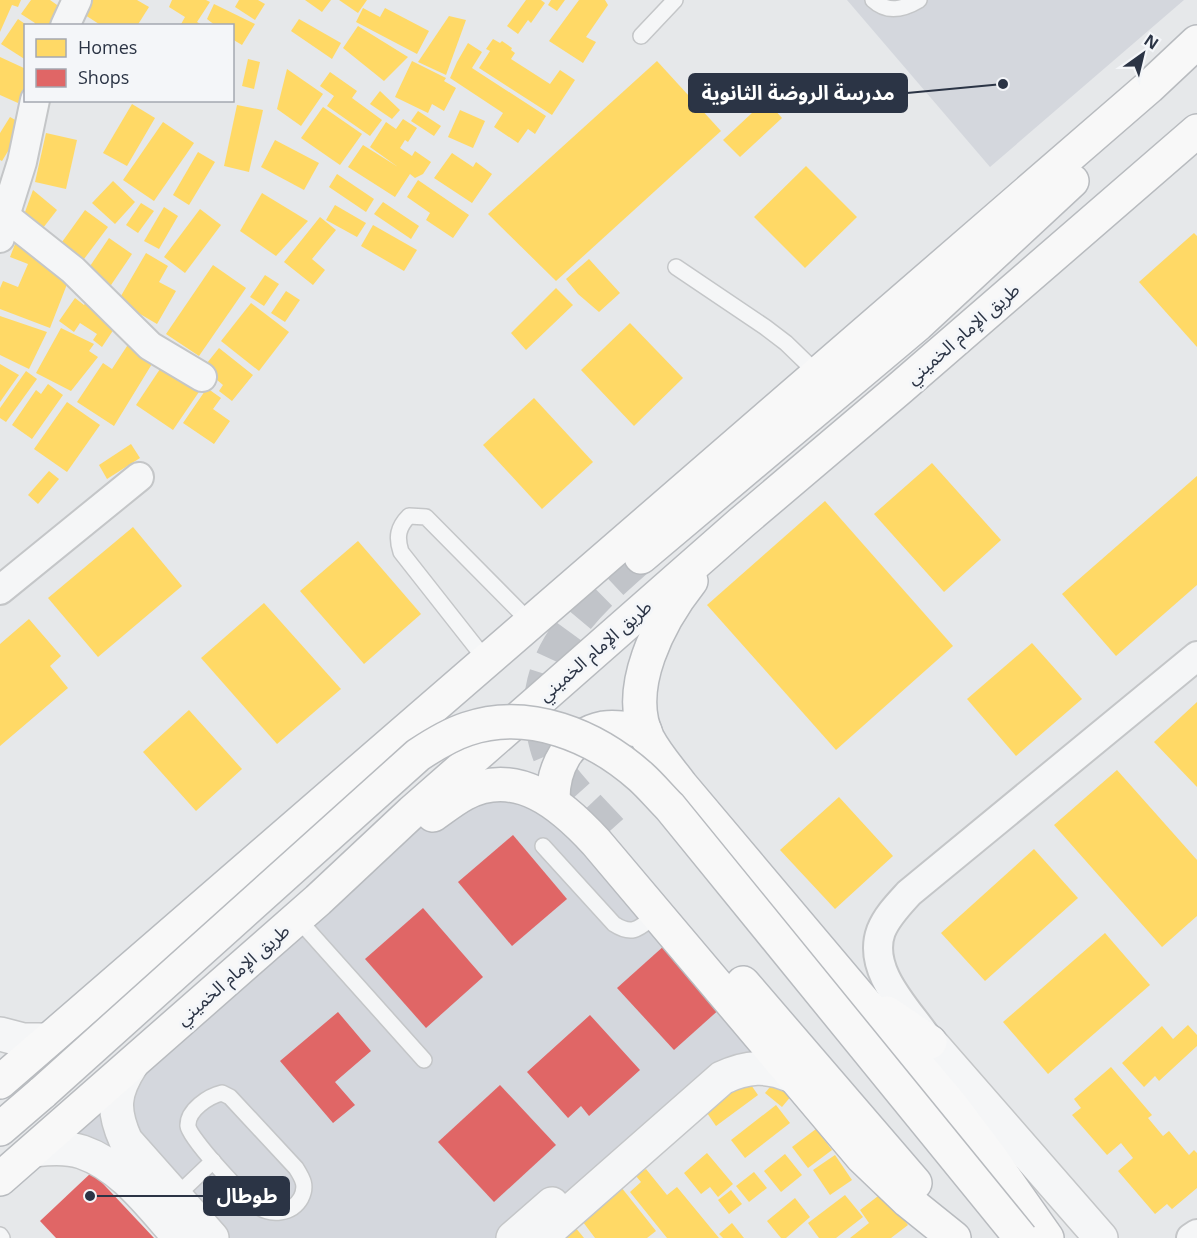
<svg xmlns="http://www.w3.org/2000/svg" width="1197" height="1238" font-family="'Open Sans','Noto Sans Arabic',sans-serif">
	<rect width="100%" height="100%" fill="#e6e8ea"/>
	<!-- built -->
	<g fill="#d4d7dd">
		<polygon points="847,0 1184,0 990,167"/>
		<polygon points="463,794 553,802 764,1067 540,1238 180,1238 57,1148 318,900"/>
	</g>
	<!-- homes -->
	<g fill="#ffd966">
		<polygon points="0,0 21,0 18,7 12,5 0,32"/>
		<polygon points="31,0 50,0 67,12 57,26 34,26 35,23 21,14"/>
		<polygon points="91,0 137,0 149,7 137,26 102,26 82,13"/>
		<polygon points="172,0 206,0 210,2 197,22 204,26 180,26 185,17 169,7"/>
		<polygon points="239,0 258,0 265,4 255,20 235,7"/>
		<polygon points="305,0 331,0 322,12"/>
		<polygon points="339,0 367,0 358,13"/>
		<polygon points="526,0 541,0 545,3 531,23 528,20 518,34 507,26"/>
		<polygon points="551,0 565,0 557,11 548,5"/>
		<polygon points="579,0 605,0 608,5 586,37 596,42 583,63 549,41"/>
		<polygon points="214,4 255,24 242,45 232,39 232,26 216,26 207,19"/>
		<polygon points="363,8 380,17 385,8 429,31 417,54 356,22"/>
		<polygon points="449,16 466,20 446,75 418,62"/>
		<polygon points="18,19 28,26 26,26 26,60 1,44"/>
		<polygon points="299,19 341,43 332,59 291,31"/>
		<polygon points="358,26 408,57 384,81 343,48"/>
		<polygon points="493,39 500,43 502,41 512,48 511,50 515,53 511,59 550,84 560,70 575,80 552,115 479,68 490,51 486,49"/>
		<polygon points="468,43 482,52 472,68 546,116 535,134 528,129 518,143 494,127 503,113 450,78 457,62"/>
		<polygon points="0,57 26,69 26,86 18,103 0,95"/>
		<polygon points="248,59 260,62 254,89 242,86"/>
		<polygon points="412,61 446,78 444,81 456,88 444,111 432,104 428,113 395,97"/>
		<polygon points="657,61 721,131 556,281 488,214"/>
		<polygon points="287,69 323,94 301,126 277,109"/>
		<polygon points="330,72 357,91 352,98 382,120 370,136 327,106 334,96 320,86"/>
		<polygon points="380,91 400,110 392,119 370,104"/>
		<polygon points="766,100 782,118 740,157 723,140"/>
		<polygon points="132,104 155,118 127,166 103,153"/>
		<polygon points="237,105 263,110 249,172 224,166"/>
		<polygon points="323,107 362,134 340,165 301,138"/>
		<polygon points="460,110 485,121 473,148 448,137"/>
		<polygon points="418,111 441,126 434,136 411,121"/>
		<polygon points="10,117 24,125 2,161 0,160 0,133"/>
		<polygon points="403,119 417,128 408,142 405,140 400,148 412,156 415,151 431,162 423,174 415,178 410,174 395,197 348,167 363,145 398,167 370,147 386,122 396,129"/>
		<polygon points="163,122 194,143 154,201 123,180"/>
		<polygon points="46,133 77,140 66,189 35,182"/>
		<polygon points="275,140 319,163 304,190 261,167"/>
		<polygon points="198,152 215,162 189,205 173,195"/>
		<polygon points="452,153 473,167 476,162 492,174 472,203 434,178"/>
		<polygon points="806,166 857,217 805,268 754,217"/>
		<polygon points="337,174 374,199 366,212 329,187"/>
		<polygon points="418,180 469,215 453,238 426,220 430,213 407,197"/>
		<polygon points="113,181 135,202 115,224 92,203"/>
		<polygon points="33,190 57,210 43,228 25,212"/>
		<polygon points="262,193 308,221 276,256 240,231"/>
		<polygon points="383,202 419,226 411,239 374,214"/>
		<polygon points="141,203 154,211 138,233 126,225"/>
		<polygon points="335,205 366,223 357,237 326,220"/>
		<polygon points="164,207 178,216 159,249 144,241"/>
		<polygon points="200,209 221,225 185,273 164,257"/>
		<polygon points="85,210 108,227 84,259 62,242"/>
		<polygon points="320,217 336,230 312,259 325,270 313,285 284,262"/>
		<polygon points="373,225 417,250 404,271 361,246"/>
		<polygon points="1194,233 1197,236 1197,347 1139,282"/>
		<polygon points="109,238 132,254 107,291 84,275"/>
		<polygon points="17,239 34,246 36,260 71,274 50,328 0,309 0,288 3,281 18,287 28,264 10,257"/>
		<polygon points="146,253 168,266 159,282 176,291 157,324 118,301"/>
		<polygon points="589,259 620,293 599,312 578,294 566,279"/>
		<polygon points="213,265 246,288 199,356 166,334"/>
		<polygon points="265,275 279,284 264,306 250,297"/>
		<polygon points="556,288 573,305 526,350 511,333"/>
		<polygon points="286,291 300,300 285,322 271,313"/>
		<polygon points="75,298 84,305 87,301 116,326 102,347 93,340 97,334 80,323 74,332 59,321"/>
		<polygon points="251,303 289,332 259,371 221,341"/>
		<polygon points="0,316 47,332 29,369 0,355"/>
		<polygon points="630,323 683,378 634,426 581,370"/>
		<polygon points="61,328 94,344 89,351 98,357 71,391 36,373"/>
		<polygon points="129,343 155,359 114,426 77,402 103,363 112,369"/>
		<polygon points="219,348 253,375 232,401 219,391 223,385 203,368"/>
		<polygon points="166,360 203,386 173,430 136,405"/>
		<polygon points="0,364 19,375 0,402"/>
		<polygon points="26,371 37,379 6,422 0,418 0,408"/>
		<polygon points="48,384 63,395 32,439 12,425 36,390 41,394"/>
		<polygon points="207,388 221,398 213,409 230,421 214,444 183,423"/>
		<polygon points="534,398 593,462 542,509 483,445"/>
		<polygon points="67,402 100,425 67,472 34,449"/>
		<polygon points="131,444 140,458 107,479 99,465"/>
		<polygon points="932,463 1001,540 944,592 874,514"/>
		<polygon points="49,471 59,479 38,504 28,495"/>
		<polygon points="1197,476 1197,585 1116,656 1062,594"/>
		<polygon points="825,501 953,646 836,750 707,605"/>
		<polygon points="133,527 182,586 98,657 48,598"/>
		<polygon points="358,541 421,614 364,664 300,591"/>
		<polygon points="264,603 341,689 277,744 201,658"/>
		<polygon points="29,619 61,656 50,666 68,688 0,746 0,644"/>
		<polygon points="1032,643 1082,699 1016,756 967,699"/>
		<polygon points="1197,702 1197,787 1154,742"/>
		<polygon points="189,710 242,769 196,811 143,752"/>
		<polygon points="1117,770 1197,860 1197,916 1162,947 1054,825"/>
		<polygon points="839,797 893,856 835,909 780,850"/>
		<polygon points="1034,849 1078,898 985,981 941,933"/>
		<polygon points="1105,933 1150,985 1048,1074 1003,1022"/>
		<polygon points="1188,1025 1197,1035 1197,1046 1159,1081 1155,1076 1144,1087 1122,1063 1162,1026 1173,1039"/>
		<polygon points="1111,1067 1152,1115 1148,1118 1163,1136 1169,1131 1189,1155 1194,1150 1197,1153 1197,1188 1172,1209 1167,1204 1155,1214 1118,1171 1133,1158 1121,1143 1107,1155 1072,1115 1081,1108 1074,1099"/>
		<polygon points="747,1079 758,1095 716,1126 705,1110"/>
		<polygon points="775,1081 792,1095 782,1107 765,1093"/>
		<polygon points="776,1105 790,1123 745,1158 731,1140"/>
		<polygon points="816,1129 832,1150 808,1168 792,1147"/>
		<polygon points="707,1153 733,1184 718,1197 710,1187 701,1194 684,1173"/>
		<polygon points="785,1154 802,1175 781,1192 764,1171"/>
		<polygon points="835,1155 852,1180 830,1195 813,1170"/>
		<polygon points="646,1169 667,1195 677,1187 719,1238 667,1238 630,1192 641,1182 636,1176"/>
		<polygon points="754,1172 767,1188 749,1202 736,1186"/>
		<polygon points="621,1187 656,1231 647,1238 595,1238 580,1218"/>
		<polygon points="731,1190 742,1204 729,1214 718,1200"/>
		<polygon points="882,1193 908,1225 891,1238 850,1238 869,1223 860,1210"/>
		<polygon points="845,1195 863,1217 836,1238 819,1238 808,1223"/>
		<polygon points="795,1198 810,1217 786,1238 781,1238 767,1221"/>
		<polygon points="732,1223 744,1238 723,1238 719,1234"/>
		<polygon points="575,1227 584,1238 561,1238"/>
	</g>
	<!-- shops -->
	<g fill="#e06666">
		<polygon points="513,835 567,899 512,946 458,882"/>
		<polygon points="423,908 483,977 426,1028 365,959"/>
		<polygon points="665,945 722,1007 674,1050 617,988"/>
		<polygon points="338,1012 371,1051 335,1082 355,1105 333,1123 280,1061"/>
		<polygon points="590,1015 640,1070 589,1116 581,1106 568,1118 527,1072"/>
		<polygon points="500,1085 556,1145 494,1202 438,1142"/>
		<polygon points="92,1172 154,1238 56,1238 40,1221"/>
	</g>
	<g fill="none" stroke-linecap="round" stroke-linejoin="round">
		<!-- trunk-tunnel -->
		<path stroke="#c1c4c9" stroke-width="33" stroke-dasharray="33 16" stroke-linecap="butt" d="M611,830C593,810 563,782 551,759C546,750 544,738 542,728C529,655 591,601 641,557"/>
		<defs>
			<g id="service">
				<path d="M873,0C888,14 904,9 919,0"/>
				<polyline points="641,36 675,0"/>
				<polyline points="676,267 765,327 786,343 818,374"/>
				<path d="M486,660L401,552C396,537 398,527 409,516L426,517L530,622"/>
				<path d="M543,846L614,924C634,937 640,927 657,914"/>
				<polyline points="297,918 424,1060"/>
				<path d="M222,1093L230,1097L296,1168C303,1179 307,1186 301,1198C292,1214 271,1216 257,1206C245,1198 189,1138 188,1126C187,1110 209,1096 222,1093Z"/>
				<polyline points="173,1199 213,1161"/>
				<polyline points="0,1235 2,1238"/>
			</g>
			<g id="minor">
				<polyline points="65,26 77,0"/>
				<polyline points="5,216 73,270 150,346 202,377"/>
				<polyline points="0,238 5,216 22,162 35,100"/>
				<polyline points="0,590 139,477"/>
				<path d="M925,1035C905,1007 867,969 881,931C887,916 899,904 909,893L1197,656"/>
				<polyline points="1191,1238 1197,1234"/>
			</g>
			<g id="tertiary">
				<polyline points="0,1034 23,1040 47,1040"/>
				<polyline points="930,1042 1101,1238"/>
				<path d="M132,1064C113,1093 112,1110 126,1141L212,1238"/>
				<path d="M35,1150C51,1148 67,1147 82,1152C123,1166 152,1207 180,1238"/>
				<polyline points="513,1238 552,1204"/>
				<path d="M540,1238L722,1078C747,1066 767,1065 792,1076"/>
			</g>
			<g id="trunk">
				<polyline points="641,557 918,324 1072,181"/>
				<path d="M691,581C660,620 623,689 648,739C657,756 670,770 681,785L950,1104L990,1157L1047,1238"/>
				<path d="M553,802C552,769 568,735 604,728C617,726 632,729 645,731"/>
				<path d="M433,815C443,808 453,800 464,794C517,766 562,805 596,842L862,1157L908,1201L954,1238"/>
				<polyline points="743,983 915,1183"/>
				<polyline points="887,1013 930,1042"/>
				<polyline points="0,1082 1149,87 1197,42"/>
				<polyline points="0,1129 43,1092"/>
				<polyline points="0,1179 318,900 412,812 741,523 899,389 1197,131"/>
			</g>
		</defs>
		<!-- service casing -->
		<use href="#service" stroke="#c4c6c8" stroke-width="18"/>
		<!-- minor casing -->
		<use href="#minor" stroke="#c4c6c8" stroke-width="32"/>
		<!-- tertiary casing -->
		<use href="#tertiary" stroke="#c4c6c8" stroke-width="36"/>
		<!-- trunk casing -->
		<use href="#trunk" stroke="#b8bbbf" stroke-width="36"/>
		<!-- service -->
		<use href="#service" stroke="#f5f6f7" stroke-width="15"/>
		<!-- minor -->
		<use href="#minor" stroke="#f5f6f7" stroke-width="28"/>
		<!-- tertiary -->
		<use href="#tertiary" stroke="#f5f6f7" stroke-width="33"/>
		<!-- trunk -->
		<use href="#trunk" stroke="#f8f8f8" stroke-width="33"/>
		<defs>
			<path id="trunk-bridge" d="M43,1092L418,755C433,745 449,735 467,729C529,708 595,736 641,777C651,786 660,797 670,807L1021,1238"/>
		</defs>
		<!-- trunk-bridge casing -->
		<use href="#trunk-bridge" stroke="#b8bbbf" stroke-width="36" stroke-linecap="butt"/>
		<!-- trunk-bridge -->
		<use href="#trunk-bridge" stroke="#f8f8f8" stroke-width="33"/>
	</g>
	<g text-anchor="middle" stroke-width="6" stroke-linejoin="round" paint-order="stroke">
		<!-- street labels -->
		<g font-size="18" fill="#2b3445" stroke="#f4f6f9">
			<text transform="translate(963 334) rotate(-41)" y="6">طريق الإمام الخميني</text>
			<text transform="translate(595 651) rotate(-41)" y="6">طريق الإمام الخميني</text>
			<text transform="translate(233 975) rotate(-41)" y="6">طريق الإمام الخميني</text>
		</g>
	</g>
	<!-- callouts -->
	<path fill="none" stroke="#2b3445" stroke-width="2" d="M1003 84L907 93M90 1196L204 1196"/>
	<g fill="#2b3445" stroke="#f4f6f9" stroke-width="2">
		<circle cx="1003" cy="84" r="6"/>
		<circle cx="90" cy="1196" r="6"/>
	</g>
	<g fill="#2b3445" stroke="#2b3445" stroke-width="2">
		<rect x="689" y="74" width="218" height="38" rx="6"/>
		<rect x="204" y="1177" width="85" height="38" rx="6"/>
	</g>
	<g font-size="20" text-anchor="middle" font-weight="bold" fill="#fff">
		<text x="798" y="100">مدرسة الروضة الثانوية</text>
		<text x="247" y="1203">طوطال</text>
	</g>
	<!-- legend -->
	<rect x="24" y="24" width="210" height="78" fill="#f4f6f9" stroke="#a4a8b1" stroke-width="1.5"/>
	<rect x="36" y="39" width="30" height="18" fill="#ffd966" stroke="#a4a8b1" stroke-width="1.5"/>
	<text x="78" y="54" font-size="18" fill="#2b3445">Homes</text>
	<rect x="36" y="69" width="30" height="18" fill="#e06666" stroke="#a4a8b1" stroke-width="1.5"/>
	<text x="78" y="84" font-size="18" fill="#2b3445">Shops</text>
	<!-- north arrow -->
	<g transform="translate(1143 54) rotate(34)" stroke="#f4f6f9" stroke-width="4.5" paint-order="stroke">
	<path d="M0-4.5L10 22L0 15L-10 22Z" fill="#2b3445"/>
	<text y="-9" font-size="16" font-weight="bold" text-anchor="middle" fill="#2b3445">N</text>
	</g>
</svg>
